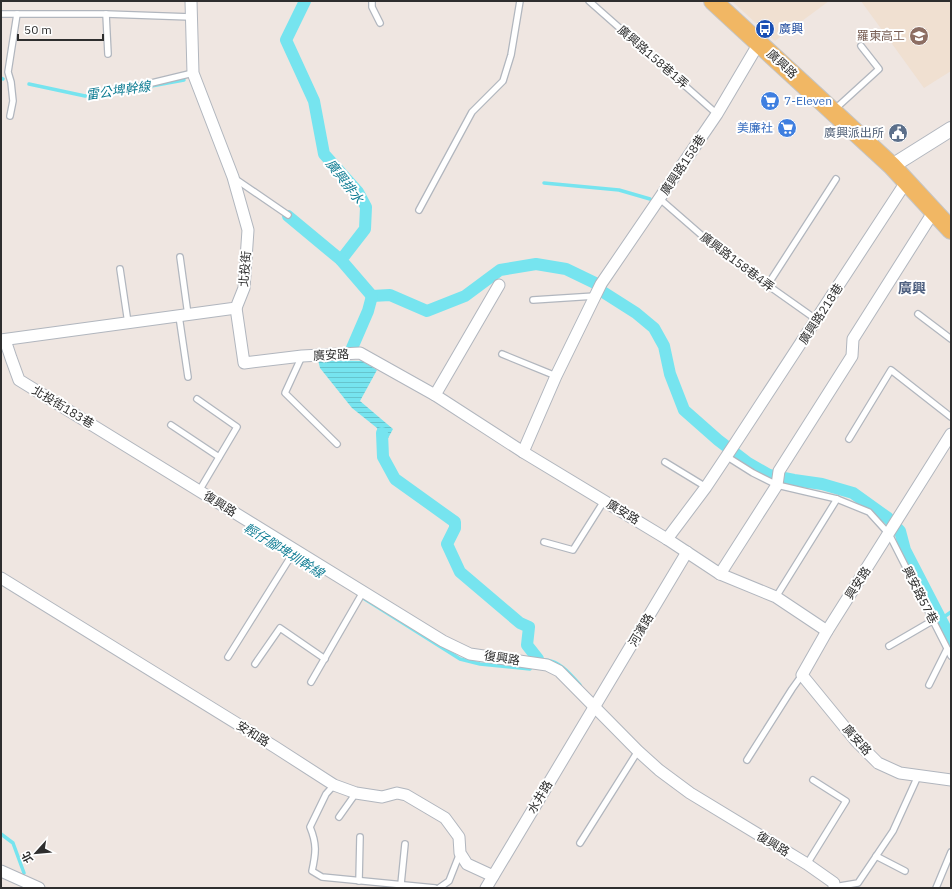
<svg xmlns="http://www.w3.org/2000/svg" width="952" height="889" font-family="'IBM Plex Sans','Noto Sans TC',sans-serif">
	<defs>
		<pattern id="water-rules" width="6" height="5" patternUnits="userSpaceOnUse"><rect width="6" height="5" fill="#76e4ef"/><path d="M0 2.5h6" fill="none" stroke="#66c4cd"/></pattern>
	</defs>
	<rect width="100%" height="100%" fill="#efe6e1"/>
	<!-- education -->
	<g fill="#f0e0d1">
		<polygon points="732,1 829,1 775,41"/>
		<polygon points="861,1 951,1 951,71 924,88"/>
	</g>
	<!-- water -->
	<polygon fill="url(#water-rules)" points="318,360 362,361 377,370 360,401 393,429 379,455 377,428 352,408 320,368"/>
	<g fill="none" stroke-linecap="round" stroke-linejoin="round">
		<!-- stream -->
		<g stroke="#76e4ef" stroke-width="3.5">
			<polyline points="1,78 3,79"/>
			<polyline points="29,84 85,96 134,89"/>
			<polyline points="146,87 184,80"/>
			<polyline points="544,183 619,190 650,199"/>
			<polyline points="360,596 460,659 480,664 530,669 533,665"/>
			<polyline points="941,619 951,612"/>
			<path d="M546,660C561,662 570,674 580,685"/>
			<polyline points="1,834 13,843 24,873"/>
		</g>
		<!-- canal -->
		<g stroke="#76e4ef" stroke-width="12">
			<polyline points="305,1 286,40 314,101 324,154 358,192 366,207 365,229 341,260 372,296"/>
			<polyline points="288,216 341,260"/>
			<polyline points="372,296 390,295 427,311 465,296 500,270 536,264 566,269 595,283 603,292 636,313 654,328 664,346 670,374 684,410 718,440 748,463 769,475 794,480 822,484 853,493 888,518 900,531 905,550 951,639"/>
			<polyline points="352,348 368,311 372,296"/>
			<polyline points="382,433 383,457 395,479 455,522 455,528 447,544 460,572 520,623 529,627 527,645 538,659"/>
		</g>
		<defs>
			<g id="service">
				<polyline points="372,1 372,7 380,23"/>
				<polyline points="589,1 717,114"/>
				<polyline points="1,14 106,14 191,17"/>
				<polyline points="106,14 108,54"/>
				<polyline points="131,88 193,73"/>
				<polyline points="834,110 879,69 861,46"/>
				<polyline points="10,116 13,101 11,82 8,72 17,14"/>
				<polyline points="234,178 288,215"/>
				<polyline points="660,199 722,253 817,320"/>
				<polyline points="419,210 472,112 503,81 511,55 520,1"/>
				<polyline points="180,257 188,315"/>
				<polyline points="120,269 128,323"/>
				<polyline points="767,286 836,179"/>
				<polyline points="533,300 595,296"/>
				<polyline points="918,314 951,339"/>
				<polyline points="179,316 188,377"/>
				<polyline points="502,354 556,376"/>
				<polyline points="302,356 285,393 337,444"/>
				<polyline points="197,399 237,427 199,491"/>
				<polyline points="171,425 219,457"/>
				<polyline points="849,439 891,370 951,417"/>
				<polyline points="726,456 753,473 777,485 837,499 869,512 889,534 951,656"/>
				<polyline points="665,462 706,487"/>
				<polyline points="544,542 573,550 604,501"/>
				<polyline points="776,597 837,499"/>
				<polyline points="889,646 932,621"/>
				<polyline points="228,657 295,550"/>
				<polyline points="255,664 280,628 325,659"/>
				<polyline points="311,682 363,592"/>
				<polyline points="929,685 947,649"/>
				<polyline points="747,760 792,689 802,675"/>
				<path d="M334,785L326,794L310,827C317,844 316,853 312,871L322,877L435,888"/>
				<polyline points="339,817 356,793"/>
				<polyline points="580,843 638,751"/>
				<polyline points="876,856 905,871"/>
				<polyline points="807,864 846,801 813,780"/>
				<polyline points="359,881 360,837"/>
				<polyline points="401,884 405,844"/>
				<polyline points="834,887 858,883 893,831 918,776"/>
				<polyline points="439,888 449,881 460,853"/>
				<polyline points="936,888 951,852"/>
			</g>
			<g id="minor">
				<polyline points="236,308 244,363 302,356 360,353 435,395 523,452 667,539 720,574 776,597 827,631"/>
				<polyline points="1,340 236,308 244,288 248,230 233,177 193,73 191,1"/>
				<polyline points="5,340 11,358 19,380 443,641 470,654 547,665 559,671 638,751 659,770 690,793 807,864 834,883 834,888"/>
				<polyline points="435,395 499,285"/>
				<polyline points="951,434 827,631 802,675 856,741 878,763 900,773 951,780"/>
				<polyline points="523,452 556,376 601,284 717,114 759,43"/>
				<polyline points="667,539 706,487 734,445 906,182"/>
				<polyline points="720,574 777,485 779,471 852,356 853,339 934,211"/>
				<polyline points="1,578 275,747 334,785 356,793 382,797 397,793 406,795 445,818 459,837 460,853 467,864 493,876"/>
				<polyline points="1,871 39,888"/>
				<polyline points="486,888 687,552"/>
			</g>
			<polyline id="tertiary" points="892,166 951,129"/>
			<polyline id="primary" points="713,1 892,166 951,230"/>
		</defs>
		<!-- service casing -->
		<use href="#service" stroke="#b1b6be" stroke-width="8"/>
		<!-- minor casing -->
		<use href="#minor" stroke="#b1b6be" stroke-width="13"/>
		<!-- tertiary casing -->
		<use href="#tertiary" stroke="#b1b6be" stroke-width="16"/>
		<!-- primary casing -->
		<use href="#primary" stroke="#c4c4c4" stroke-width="20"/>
		<!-- service -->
		<use href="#service" stroke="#fff" stroke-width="5.5"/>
		<!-- minor -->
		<use href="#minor" stroke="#fff" stroke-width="11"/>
		<!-- tertiary -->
		<use href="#tertiary" stroke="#fff" stroke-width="14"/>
		<!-- primary -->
		<use href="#primary" stroke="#f1b764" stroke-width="18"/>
	</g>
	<!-- icons -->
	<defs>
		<symbol id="bus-disc" viewBox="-11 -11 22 22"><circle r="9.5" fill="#1a4fb4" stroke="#fff"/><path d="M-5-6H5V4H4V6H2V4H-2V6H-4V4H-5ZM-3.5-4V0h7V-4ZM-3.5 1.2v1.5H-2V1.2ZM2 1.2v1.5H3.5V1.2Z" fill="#fff"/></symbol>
		<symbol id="school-disc" viewBox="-11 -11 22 22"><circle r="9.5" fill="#8d6e63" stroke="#fff"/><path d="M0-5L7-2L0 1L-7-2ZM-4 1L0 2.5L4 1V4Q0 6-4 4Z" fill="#fff"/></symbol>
		<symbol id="supermarket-disc" viewBox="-11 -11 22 22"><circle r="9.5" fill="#3f7fe0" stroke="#fff"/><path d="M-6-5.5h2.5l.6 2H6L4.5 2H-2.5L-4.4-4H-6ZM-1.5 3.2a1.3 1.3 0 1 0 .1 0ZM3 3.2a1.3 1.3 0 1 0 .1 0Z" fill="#fff"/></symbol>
		<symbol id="civic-disc" viewBox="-11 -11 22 22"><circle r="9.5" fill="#5c6f8a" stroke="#fff"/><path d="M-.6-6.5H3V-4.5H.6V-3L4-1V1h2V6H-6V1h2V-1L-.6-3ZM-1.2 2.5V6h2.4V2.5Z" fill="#fff"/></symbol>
	</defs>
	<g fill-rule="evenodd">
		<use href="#bus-disc" x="754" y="18" width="22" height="22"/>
		<use href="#school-disc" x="908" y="25" width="22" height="22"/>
		<use href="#supermarket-disc" x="759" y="90" width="22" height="22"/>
		<use href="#supermarket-disc" x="776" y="117" width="22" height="22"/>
		<use href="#civic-disc" x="887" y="122" width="22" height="22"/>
	</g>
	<g text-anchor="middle" stroke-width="4" stroke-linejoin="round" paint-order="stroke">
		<!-- transit labels -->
		<g font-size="12" fill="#164399" stroke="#fff" text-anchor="start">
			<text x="779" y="33">廣興</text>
		</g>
		<!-- education labels -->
		<g font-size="12" fill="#785e54" stroke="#fff" text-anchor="end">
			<text x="905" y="40">羅東高工</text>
		</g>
		<!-- street labels -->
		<g font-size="12" fill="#2e2e2e" stroke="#fff">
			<text transform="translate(653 57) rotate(41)" y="4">廣興路158巷1弄</text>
			<text transform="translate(782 64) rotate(43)" y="4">廣興路</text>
			<text transform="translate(683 165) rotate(-56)" y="4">廣興路158巷</text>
			<text transform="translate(737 262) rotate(37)" y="4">廣興路158巷4弄</text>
			<text transform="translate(245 269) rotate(-85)" y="4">北投街</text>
			<text transform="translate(821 314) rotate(-57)" y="4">廣興路218巷</text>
			<text transform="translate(331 355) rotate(-3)" y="4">廣安路</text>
			<text transform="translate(63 407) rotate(31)" y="4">北投街183巷</text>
			<text transform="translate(220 504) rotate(32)" y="4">復興路</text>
			<text transform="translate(623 512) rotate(31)" y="4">廣安路</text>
			<text transform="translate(858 583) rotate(-57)" y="4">興安路</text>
			<text transform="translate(920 595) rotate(63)" y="4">興安路57巷</text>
			<text transform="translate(641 630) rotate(-59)" y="4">河濱路</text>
			<text transform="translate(502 658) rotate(9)" y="4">復興路</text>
			<text transform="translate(253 734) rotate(32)" y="4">安和路</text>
			<text transform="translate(857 740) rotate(48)" y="4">廣安路</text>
			<text transform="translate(540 797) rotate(-59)" y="4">水井路</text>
			<text transform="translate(773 844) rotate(31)" y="4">復興路</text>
		</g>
		<!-- shop labels -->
		<g font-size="12" fill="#366cbe" stroke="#fff" text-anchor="start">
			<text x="784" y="105">7-Eleven</text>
			<text x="773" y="132" text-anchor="end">美廉社</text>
		</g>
		<!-- service labels -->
		<g font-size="12" fill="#4e5e75" stroke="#fff" text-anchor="end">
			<text x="884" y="137">廣興派出所</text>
		</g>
		<!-- water labels -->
		<g font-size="13" font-style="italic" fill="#0e7c93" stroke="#fff">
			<text transform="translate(118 90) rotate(-8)" y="5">雷公埤幹線</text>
			<text transform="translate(345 181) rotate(52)" y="5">廣興排水</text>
			<text transform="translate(284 550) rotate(32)" y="5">輕仔腳埤圳幹線</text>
		</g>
		<!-- quarter labels -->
		<g font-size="14" font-weight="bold" fill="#4d5f7f" stroke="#fff">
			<text x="912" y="293">廣興</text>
		</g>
	</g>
	<!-- border -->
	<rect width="952" height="889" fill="none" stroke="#2e2e2e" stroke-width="4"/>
	<!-- north arrow -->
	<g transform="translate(36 853) rotate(243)" stroke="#ffffff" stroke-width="3" paint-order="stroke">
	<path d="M0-3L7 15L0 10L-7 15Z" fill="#2e2e2e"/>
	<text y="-6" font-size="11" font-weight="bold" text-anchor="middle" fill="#2e2e2e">北</text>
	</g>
	<!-- scale -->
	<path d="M18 34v6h85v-6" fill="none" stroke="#2e2e2e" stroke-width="2"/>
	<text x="24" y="34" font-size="12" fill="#2e2e2e" stroke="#ffffff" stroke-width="3" paint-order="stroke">50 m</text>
</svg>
